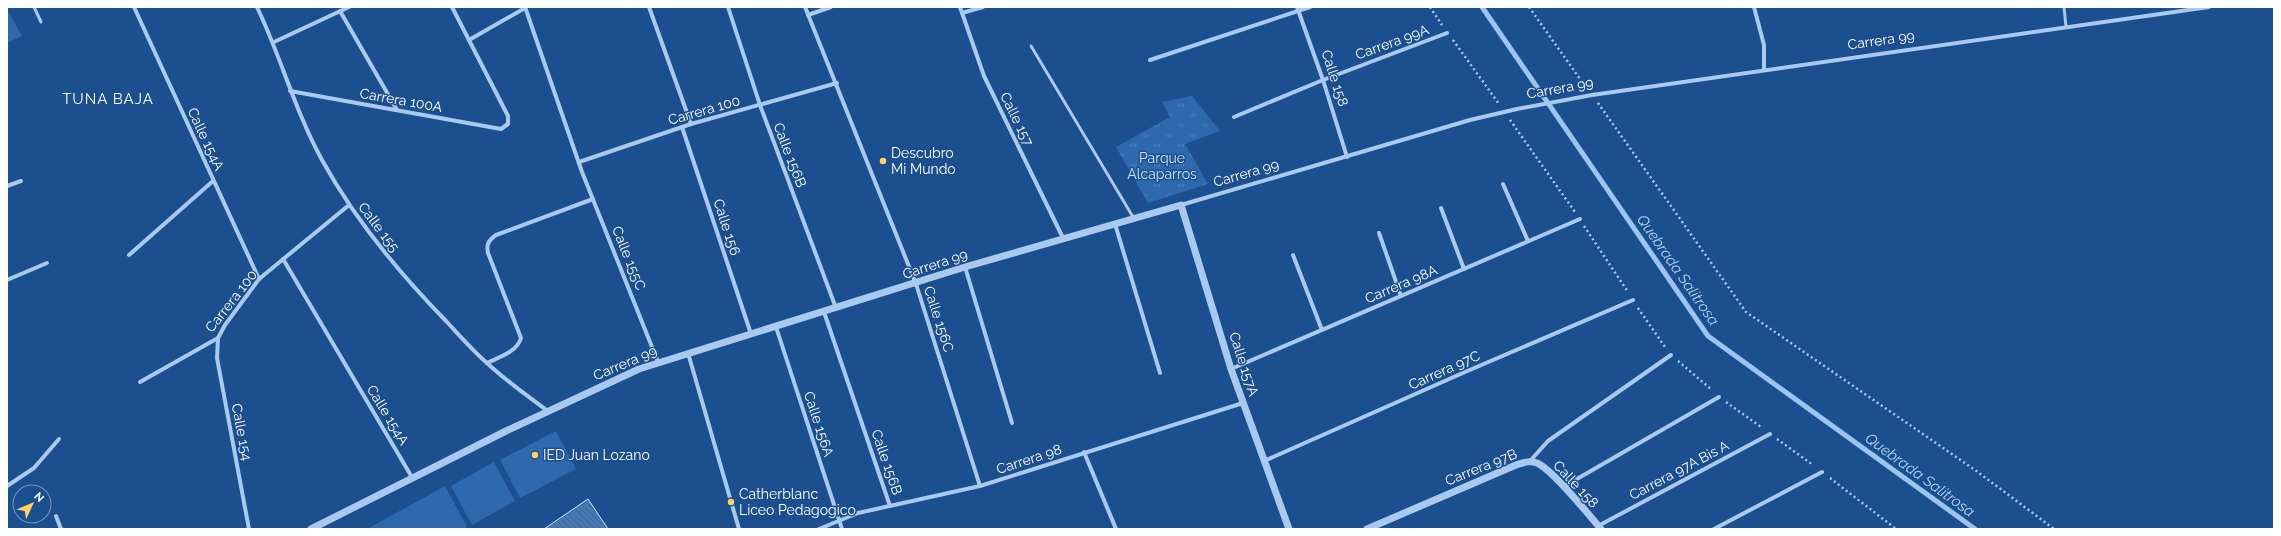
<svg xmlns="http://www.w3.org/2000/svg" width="2281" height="536" font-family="Raleway,sans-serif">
	<defs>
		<pattern id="park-tufts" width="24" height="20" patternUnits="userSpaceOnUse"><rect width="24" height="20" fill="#2e69ad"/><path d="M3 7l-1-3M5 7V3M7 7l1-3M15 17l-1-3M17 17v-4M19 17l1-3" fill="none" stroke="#4d80b9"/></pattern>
		<pattern id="building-back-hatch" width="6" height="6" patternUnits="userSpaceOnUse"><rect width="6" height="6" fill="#4478b7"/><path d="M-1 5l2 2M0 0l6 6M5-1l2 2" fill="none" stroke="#486282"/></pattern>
	</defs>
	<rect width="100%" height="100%" fill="#1b4f8f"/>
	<!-- park -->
	<polygon fill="url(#park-tufts)" points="1192,96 1220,131 1185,144 1208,184 1148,203 1116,147 1170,117 1162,102"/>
	<!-- pitch -->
	<g fill="#2e69ad">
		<polygon points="7,9 22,36 7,43"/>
		<polygon points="556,431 576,469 520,498 500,460"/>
		<polygon points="494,462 515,501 472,525 451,486"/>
		<polygon points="445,486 467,527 464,529 367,529"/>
	</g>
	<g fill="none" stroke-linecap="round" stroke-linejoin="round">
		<!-- stream -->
		<polyline stroke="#9cc4f0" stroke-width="5" points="1482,7 1708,336 1975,529"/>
	</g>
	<!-- building -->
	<polygon fill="url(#building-back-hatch)" stroke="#cfe3fa" points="588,499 608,529 544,529"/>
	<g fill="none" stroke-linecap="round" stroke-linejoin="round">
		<!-- path -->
		<g stroke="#a9c9ee" stroke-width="2.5" stroke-dasharray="2 3" stroke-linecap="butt">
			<polyline points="1430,7 1442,25"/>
			<polyline points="1529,7 1585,86"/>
			<polyline points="1453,40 1499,104"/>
			<polyline points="1598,103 1746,312 1975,470 2054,529"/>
			<polyline points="1510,120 1575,212"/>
			<polyline points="1584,226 1628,292"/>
			<polyline points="1638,308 1665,347"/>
			<polyline points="1678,361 1712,390"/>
			<polyline points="1726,402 1761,427"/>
			<polyline points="1777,439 1813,465"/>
			<polyline points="1830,478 1896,529"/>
		</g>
		<!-- service -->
		<g stroke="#a9c9ee" stroke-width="3">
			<polyline points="34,7 41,22"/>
			<polyline points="2064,7 2066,27"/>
			<polyline points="1031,46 1133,217"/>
		</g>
		<!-- minor -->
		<g stroke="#a9c9ee" stroke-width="4">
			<polyline points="134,7 259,279"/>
			<path d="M257,7C281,57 295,111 322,160C355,220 399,273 447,322C460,336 473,351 487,363C506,381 528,396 549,412"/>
			<polyline points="525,7 582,172 658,362"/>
			<polyline points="649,7 691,124"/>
			<polyline points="728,7 760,105 836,308"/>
			<polyline points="805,7 916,284 980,486"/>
			<polyline points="960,7 984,76 1063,238"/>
			<polyline points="1297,7 1323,80 1347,157"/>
			<polyline points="1754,7 1764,45 1764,70"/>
			<polyline points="340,11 397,110"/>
			<polyline points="962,13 983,7"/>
			<polyline points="808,15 831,7"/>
			<polyline points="469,40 525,8"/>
			<polyline points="274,42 349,7"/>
			<polyline points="1150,60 1310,7"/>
			<polyline points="290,91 501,129 508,124 508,116 452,7"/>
			<polyline points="1234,117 1323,80 1447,33"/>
			<polyline points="682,127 751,334"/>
			<polyline points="579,162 691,124 837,83"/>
			<polyline points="1503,184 1528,241"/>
			<polyline points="7,186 21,181"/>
			<polyline points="1181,205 1470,120 1517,109 1592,95 2209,7"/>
			<polyline points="1441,208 1464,269"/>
			<polyline points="1115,224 1160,373"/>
			<polyline points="1379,233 1401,296"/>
			<polyline points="129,255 213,181"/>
			<polyline points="1293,255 1322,330"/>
			<polyline points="283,259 413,479"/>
			<polyline points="965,267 1012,423"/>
			<polyline points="7,280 47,263"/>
			<polyline points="824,312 890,506"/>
			<polyline points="776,327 842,529"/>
			<polyline points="218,338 217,358 249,529"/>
			<polyline points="688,353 739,529"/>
			<path d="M487,363C499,357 517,352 521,338L488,253C486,244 489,240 496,235L593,199"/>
			<polyline points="1231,369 1580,219"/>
			<polyline points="140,382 218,338 225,325 259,279 349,205"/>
			<polyline points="1084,452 1116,529"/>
			<polyline points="1264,461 1465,372 1633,300"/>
			<polyline points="1530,461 1548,441 1671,355"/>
			<polyline points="7,486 34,468 59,439"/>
			<polyline points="1563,487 1719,397"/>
			<polyline points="56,516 61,529"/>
			<polyline points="1598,526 1770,434"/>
			<polyline points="819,529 858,513 980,486 1243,403"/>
			<polyline points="1714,529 1822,472"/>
		</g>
		<!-- tertiary -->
		<g stroke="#a9c9ee" stroke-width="7">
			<polyline points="311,529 508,430 639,369 965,267 1181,205 1231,369 1289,529"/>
			<path d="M1367,529L1516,465C1523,463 1529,460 1537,463C1553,470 1588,514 1601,529"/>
		</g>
	</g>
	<!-- markers -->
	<g fill="#ffd166" stroke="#1b4f8f" stroke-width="1.5">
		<circle cx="883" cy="161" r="4"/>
		<circle cx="535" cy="455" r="4"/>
		<circle cx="731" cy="502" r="4"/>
	</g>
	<g text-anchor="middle" stroke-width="3" stroke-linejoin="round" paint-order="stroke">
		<!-- street labels -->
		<g font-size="14" fill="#fff" stroke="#1b4f8f">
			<text transform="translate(1881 40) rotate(-8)" y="5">Carrera 99</text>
			<text transform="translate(1392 42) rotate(-20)" y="5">Carrera 99A</text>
			<text transform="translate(1335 78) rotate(72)" y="5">Calle 158</text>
			<text transform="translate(1560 88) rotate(-10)" y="5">Carrera 99</text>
			<text transform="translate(401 100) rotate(10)" y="5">Carrera 100A</text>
			<text transform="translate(704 110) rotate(-16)" y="5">Carrera 100</text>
			<text transform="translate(1017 119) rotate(64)" y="5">Calle 157</text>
			<text transform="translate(206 139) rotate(65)" y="5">Calle 154A</text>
			<text transform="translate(790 155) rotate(69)" y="5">Calle 156B</text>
			<text transform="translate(1246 173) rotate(-16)" y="5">Carrera 99</text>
			<text transform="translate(379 227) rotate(53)" y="5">Calle 155</text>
			<text transform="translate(727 227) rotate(72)" y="5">Calle 156</text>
			<text transform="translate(629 258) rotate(68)" y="5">Calle 155C</text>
			<text transform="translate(935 264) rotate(-18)" y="5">Carrera 99</text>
			<text transform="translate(1401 284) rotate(-23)" y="5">Carrera 98A</text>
			<text transform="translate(231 301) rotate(-52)" y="5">Carrera 100</text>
			<text transform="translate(939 319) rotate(72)" y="5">Calle 156C</text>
			<text transform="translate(625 363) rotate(-23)" y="5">Carrera 99</text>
			<text transform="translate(1244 364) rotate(72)" y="5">Calle 157A</text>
			<text transform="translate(1444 370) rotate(-24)" y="5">Carrera 97C</text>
			<text transform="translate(388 415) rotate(59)" y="5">Calle 154A</text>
			<text transform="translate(819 424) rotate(72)" y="5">Calle 156A</text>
			<text transform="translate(242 432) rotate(79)" y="5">Calle 154</text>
			<text transform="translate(1029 459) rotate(-18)" y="5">Carrera 98</text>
			<text transform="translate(887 462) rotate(71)" y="5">Calle 156B</text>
			<text transform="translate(1481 467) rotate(-22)" y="5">Carrera 97B</text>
			<text transform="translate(1679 470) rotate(-28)" y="5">Carrera 97A Bis A</text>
			<text transform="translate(1576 484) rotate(47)" y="5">Calle 158</text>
		</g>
		<!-- poi labels -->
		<g font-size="14" fill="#fff" stroke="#1b4f8f" text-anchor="start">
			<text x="891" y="158">Descubro<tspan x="891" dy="16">Mi Mundo</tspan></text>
			<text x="543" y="460">IED Juan Lozano</text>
			<text x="739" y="499">Catherblanc<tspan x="739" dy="16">Liceo Pedagogico</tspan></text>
		</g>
		<!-- park labels -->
		<g font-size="14" fill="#cfe3fa" stroke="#1b4f8f">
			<text x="1162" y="163">Parque<tspan x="1162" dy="16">Alcaparros</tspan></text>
		</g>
		<!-- neighbourhood labels -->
		<g font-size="15" letter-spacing="1" fill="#fff" stroke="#1b4f8f">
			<text x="108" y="104">TUNA BAJA</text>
		</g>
		<!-- water labels -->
		<g font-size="15" font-style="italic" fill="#b5d3f5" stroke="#1b4f8f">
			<text transform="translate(1678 270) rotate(55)" y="5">Quebrada Salitrosa</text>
			<text transform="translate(1920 475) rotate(36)" y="5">Quebrada Salitrosa</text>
		</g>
	</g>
	<!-- border -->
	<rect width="2281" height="536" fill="none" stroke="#ffffff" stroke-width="16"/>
	<!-- north arrow -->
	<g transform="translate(32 504) rotate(46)"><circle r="19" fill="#1b4f8f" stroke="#7695bc"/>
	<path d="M0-3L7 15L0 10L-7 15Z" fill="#ffd166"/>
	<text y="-6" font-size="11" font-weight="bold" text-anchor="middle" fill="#ffffff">N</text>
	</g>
</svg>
